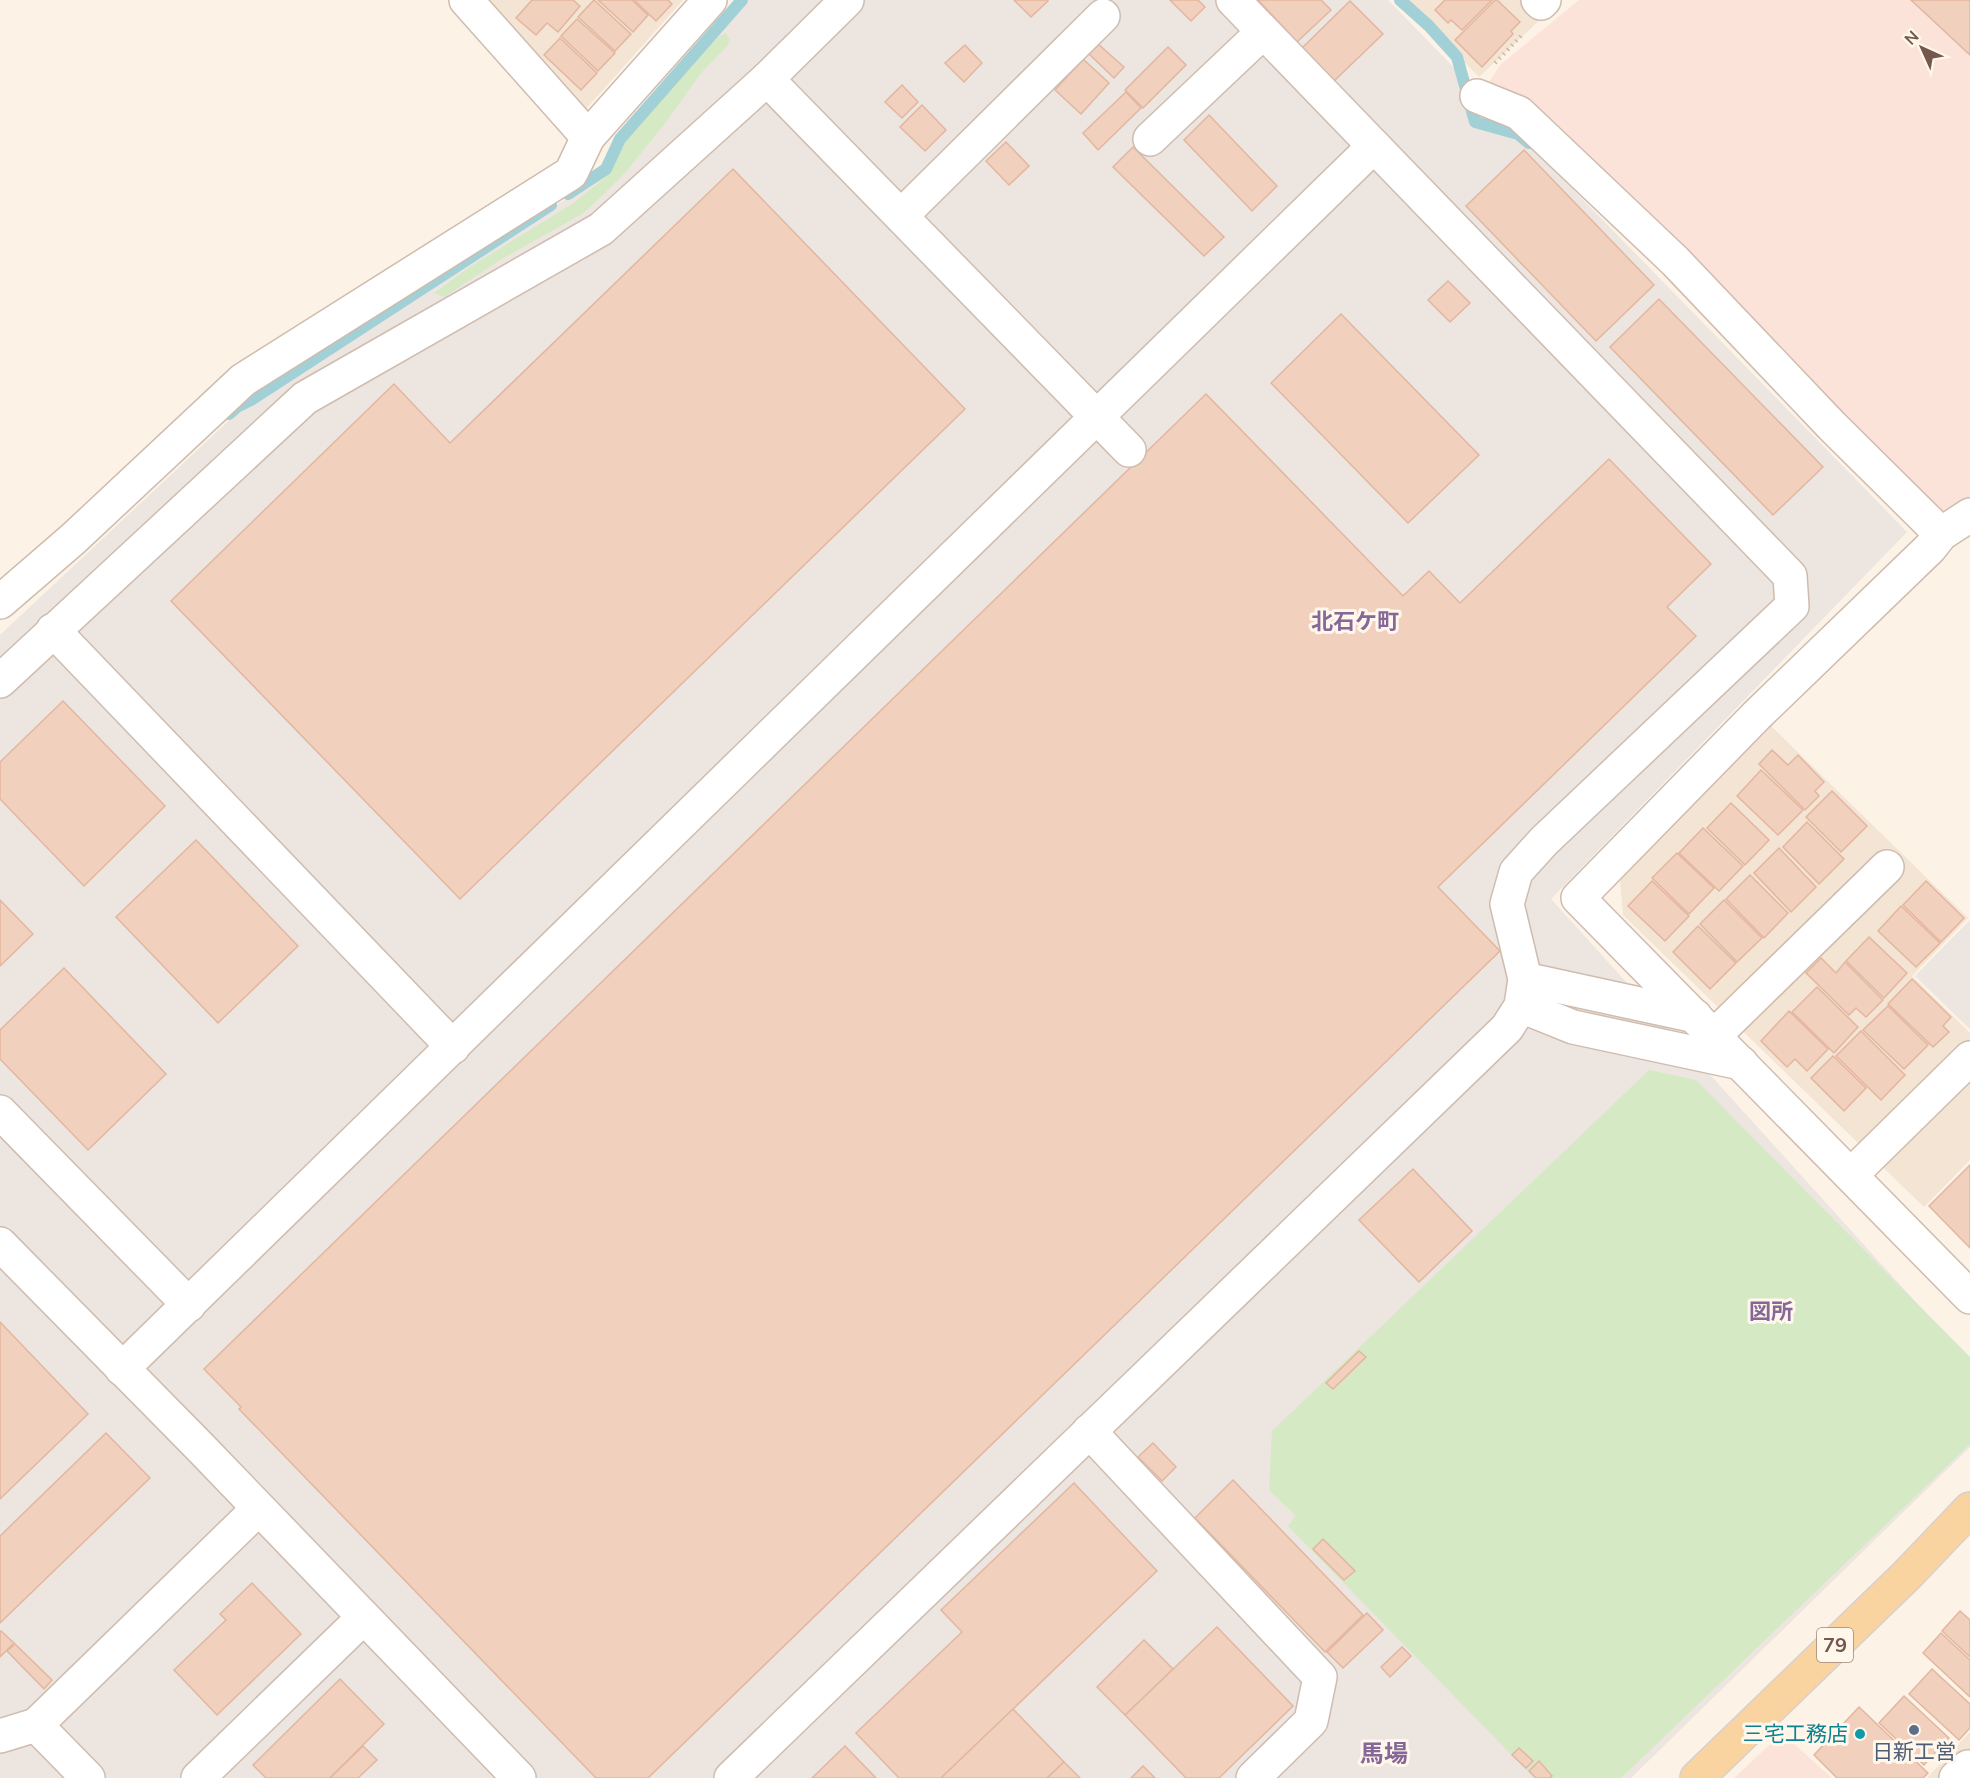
<svg xmlns="http://www.w3.org/2000/svg" width="1970" height="1778" font-family="Mulish,'Noto Sans JP',sans-serif">
	<rect width="100%" height="100%" fill="#fcf2e6"/>
	<!-- residential -->
	<g fill="#f3e4d4">
		<polygon points="485,0 683,0 585,110"/>
		<polygon points="1403,0 1561,0 1479,77"/>
		<polygon points="1770,725 1968,918 1912,976 1970,1033 1970,1160 1924,1207 1623,915 1620,879"/>
		<polygon points="1970,1732 1970,1778 1927,1778"/>
	</g>
	<!-- commercial -->
	<g fill="#fce3da">
		<polygon points="1579,0 1970,0 1970,502 1944,520 1485,88 1501,64"/>
		<polygon points="1782,1733 1832,1778 1734,1778"/>
	</g>
	<!-- industrial -->
	<g fill="#ece5e0">
		<polygon points="741,0 1388,0 1907,532 1551,899 1970,1362 1970,1447 1631,1778 0,1778 0,635 253,398 602,176 640,113"/>
		<polygon points="1970,920 1970,1029 1915,976"/>
	</g>
	<!-- green -->
	<g fill="#d5e9c4">
		<polygon points="725,33 730,39 727,46 702,72 666,122 625,173 602,196 582,214 500,260 444,297 434,293 470,267 572,204 605,178 624,146 627,138 661,97 712,42"/>
		<polygon points="1649,1070 1696,1080 1970,1357 1970,1444 1621,1778 1534,1778 1288,1526 1296,1516 1269,1490 1272,1431"/>
	</g>
	<g fill="none" stroke-linecap="round" stroke-linejoin="round">
		<!-- stream -->
		<g stroke="#a1d0d7" stroke-width="12">
			<polyline points="1400,0 1429,26 1457,57 1475,122 1518,134 1529,143"/>
			<polyline points="568,194 606,169 620,139 742,0"/>
			<polyline points="229,414 237,407 251,400 551,205"/>
		</g>
	</g>
	<!-- building -->
	<g fill="#f1d0be" stroke="#e3b69f" stroke-width="1.5">
		<polygon points="532,0 573,0 580,6 558,32 547,23 536,35 516,18"/>
		<polygon points="594,0 631,34 615,51 578,17"/>
		<polygon points="598,0 632,0 648,15 633,32"/>
		<polygon points="634,0 668,0 672,4 656,21"/>
		<polygon points="1014,0 1048,0 1048,1 1031,17"/>
		<polygon points="1170,0 1198,0 1205,7 1191,21"/>
		<polygon points="1258,0 1321,0 1331,10 1297,42"/>
		<polygon points="1445,0 1492,0 1462,30 1451,20 1448,23 1435,10"/>
		<polygon points="1495,0 1497,0 1520,22 1511,31 1513,34 1482,67 1455,40"/>
		<polygon points="1911,0 1970,0 1970,55"/>
		<polygon points="1350,1 1383,34 1333,82 1301,49"/>
		<polygon points="577,19 615,53 598,71 561,36"/>
		<polygon points="560,38 597,73 581,90 544,55"/>
		<polygon points="1097,43 1124,67 1114,78 1088,53"/>
		<polygon points="965,45 982,63 964,82 945,63"/>
		<polygon points="1168,47 1186,65 1143,108 1125,90"/>
		<polygon points="1083,59 1109,83 1081,114 1055,90"/>
		<polygon points="902,85 918,102 902,118 885,102"/>
		<polygon points="1126,92 1141,108 1098,150 1083,133"/>
		<polygon points="922,105 946,130 925,151 900,127"/>
		<polygon points="1209,115 1277,186 1252,211 1184,140"/>
		<polygon points="1006,142 1029,166 1009,185 986,161"/>
		<polygon points="1133,147 1224,237 1204,256 1113,167"/>
		<polygon points="1524,150 1654,285 1596,341 1466,206"/>
		<polygon points="733,169 965,409 460,899 171,601 394,384 450,443"/>
		<polygon points="1448,281 1470,303 1450,322 1428,300"/>
		<polygon points="1659,299 1823,467 1773,515 1610,347"/>
		<polygon points="1341,314 1479,455 1408,523 1271,383"/>
		<polygon points="1206,394 1403,596 1429,571 1460,603 1609,459 1711,564 1667,607 1696,636 1438,887 1500,951 648,1778 596,1778 239,1409 241,1407 204,1369"/>
		<polygon points="63,701 165,806 84,886 0,799 0,762"/>
		<polygon points="1772,750 1788,765 1798,755 1824,782 1815,791 1819,796 1805,810 1759,764"/>
		<polygon points="1761,770 1803,810 1778,835 1737,796"/>
		<polygon points="1832,791 1867,826 1841,852 1806,817"/>
		<polygon points="1731,803 1769,840 1745,865 1707,828"/>
		<polygon points="1807,822 1844,859 1819,884 1783,847"/>
		<polygon points="1703,828 1743,866 1719,891 1679,853"/>
		<polygon points="196,840 298,946 218,1023 116,917"/>
		<polygon points="1779,848 1816,887 1791,912 1754,873"/>
		<polygon points="1677,853 1714,888 1689,914 1652,878"/>
		<polygon points="1750,875 1788,913 1764,938 1726,899"/>
		<polygon points="1652,881 1689,916 1665,941 1628,906"/>
		<polygon points="1926,881 1964,918 1941,942 1903,905"/>
		<polygon points="0,900 33,934 0,966"/>
		<polygon points="1724,900 1762,938 1737,962 1700,924"/>
		<polygon points="1901,906 1940,943 1916,967 1878,931"/>
		<polygon points="1698,926 1736,963 1710,989 1673,952"/>
		<polygon points="1869,937 1907,973 1884,998 1846,961"/>
		<polygon points="1821,958 1836,973 1845,962 1883,1000 1866,1017 1856,1008 1849,1015 1806,973"/>
		<polygon points="64,968 166,1074 88,1150 0,1059 0,1030"/>
		<polygon points="1912,979 1951,1017 1943,1026 1949,1032 1933,1047 1888,1004"/>
		<polygon points="1817,987 1858,1027 1834,1053 1792,1012"/>
		<polygon points="1888,1006 1928,1045 1904,1069 1863,1030"/>
		<polygon points="1789,1011 1828,1049 1807,1071 1795,1059 1787,1067 1761,1041"/>
		<polygon points="1861,1031 1905,1075 1881,1100 1836,1056"/>
		<polygon points="1833,1056 1866,1088 1844,1111 1811,1078"/>
		<polygon points="1970,1165 1970,1248 1929,1206"/>
		<polygon points="1413,1169 1472,1231 1419,1282 1359,1220"/>
		<polygon points="0,1322 88,1414 0,1499"/>
		<polygon points="1359,1351 1366,1357 1333,1389 1326,1383"/>
		<polygon points="106,1433 150,1478 0,1623 0,1536"/>
		<polygon points="1153,1443 1176,1467 1162,1481 1138,1457"/>
		<polygon points="1233,1480 1363,1615 1325,1652 1195,1518"/>
		<polygon points="1074,1483 1157,1571 941,1778 899,1778 856,1733 962,1632 941,1610"/>
		<polygon points="1323,1539 1355,1571 1344,1580 1313,1549"/>
		<polygon points="252,1583 301,1634 217,1715 174,1670 226,1620 220,1614"/>
		<polygon points="1960,1611 1970,1620 1970,1657 1942,1631"/>
		<polygon points="1367,1613 1383,1630 1343,1668 1327,1652"/>
		<polygon points="1217,1627 1293,1706 1219,1778 1186,1778 1125,1715"/>
		<polygon points="1,1631 14,1643 0,1657 0,1632"/>
		<polygon points="1941,1633 1970,1660 1970,1697 1923,1653"/>
		<polygon points="1144,1640 1173,1669 1125,1715 1097,1687"/>
		<polygon points="15,1644 52,1680 44,1689 7,1651"/>
		<polygon points="1402,1647 1411,1656 1390,1677 1381,1667"/>
		<polygon points="1932,1669 1970,1704 1970,1728 1959,1740 1909,1694"/>
		<polygon points="340,1679 384,1724 330,1778 266,1778 253,1765"/>
		<polygon points="1904,1696 1949,1738 1924,1765 1879,1723"/>
		<polygon points="1859,1707 1928,1773 1923,1778 1837,1778 1814,1755"/>
		<polygon points="1013,1709 1064,1762 1047,1778 941,1778"/>
		<polygon points="363,1746 377,1760 358,1778 330,1778"/>
		<polygon points="845,1746 876,1778 812,1778"/>
		<polygon points="1519,1748 1533,1761 1526,1768 1512,1755"/>
		<polygon points="1539,1761 1552,1776 1550,1778 1536,1778 1529,1771"/>
		<polygon points="1064,1762 1080,1778 1047,1778"/>
		<polygon points="1143,1766 1155,1778 1131,1778"/>
	</g>
	<g fill="none" stroke-linecap="round" stroke-linejoin="round">
		<defs>
			<g id="minor">
				<polyline points="466,0 588,137"/>
				<polyline points="847,0 767,79 1129,450"/>
				<polyline points="1233,0 1374,146"/>
				<polyline points="1538,0 1541,3 1544,0"/>
				<polyline points="1477,96 1519,113 1675,261 1832,426 1941,534"/>
				<polyline points="1150,139 1263,32"/>
				<polyline points="901,216 1103,16"/>
				<polyline points="1970,515 1941,534 1930,548 1757,715 1578,898 1970,1297"/>
				<polyline points="0,602 73,539 243,380 571,173 588,137 710,0"/>
				<polyline points="53,630 453,1047"/>
				<polyline points="0,681 305,398 601,229 767,79"/>
				<polyline points="1525,979 1695,1016"/>
				<polyline points="1521,1006 1573,1027 1741,1063"/>
				<polyline points="1714,1036 1887,867"/>
				<polyline points="0,1112 189,1305"/>
				<polyline points="1851,1175 1970,1058"/>
				<polyline points="0,1244 199,1446 519,1778"/>
				<polyline points="122,1369 1374,146 1790,576 1792,606 1544,841 1516,872 1507,904 1525,979 1521,1006 1507,1028 731,1778"/>
				<polyline points="1089,1431 1320,1677 1311,1721 1253,1778"/>
				<polyline points="0,1736 36,1725"/>
				<polyline points="88,1778 36,1725 258,1509"/>
				<polyline points="198,1778 363,1618"/>
				<polyline points="1956,1778 1968,1767"/>
			</g>
			<polyline id="major" points="1697,1778 1907,1575 1970,1509"/>
		</defs>
		<!-- minor casing -->
		<use href="#minor" stroke="#cfbcaf" stroke-width="36"/>
		<!-- major casing -->
		<use href="#major" stroke="#d8d0cd" stroke-width="36"/>
		<!-- path -->
		<polyline stroke="#d6b3a1" stroke-width="4" stroke-dasharray="1.5 4.5" stroke-linecap="butt" points="1495,63 1523,34"/>
		<!-- minor -->
		<use href="#minor" stroke="#fff" stroke-width="33"/>
		<!-- major -->
		<use href="#major" stroke="#f9d4a0" stroke-width="33"/>
	</g>
	<!-- markers -->
	<circle fill="#5c6f8a" stroke="#fff7ec" stroke-width="2" cx="1914" cy="1730" r="6"/>
	<circle fill="#0f9aa8" stroke="#fff7ec" stroke-width="2" cx="1860" cy="1734" r="6"/>
	<g text-anchor="middle" stroke-width="6" stroke-linejoin="round" paint-order="stroke">
		<!-- shield labels -->
		<rect fill="#fff7ec" stroke="#9e887b" stroke-width="1.5" x="1817" y="1628" width="36" height="34" rx="4.5"/>
		<g font-size="20" font-weight="bold" fill="#74584b">
			<text x="1835" y="1652">79</text>
		</g>
		<!-- culture labels -->
		<g font-size="21" fill="#0d838f" stroke="#fff7ec" text-anchor="end">
			<text x="1848" y="1741">三宅工務店</text>
		</g>
		<!-- service labels -->
		<g font-size="21" fill="#4e5e75" stroke="#fff7ec">
			<text x="1914" y="1759">日新工営</text>
		</g>
		<!-- neighbourhood labels -->
		<g font-size="22" font-weight="bold" fill="#856798" stroke="#fff7ec">
			<text x="1355" y="629">北石ケ町</text>
			<text x="1771" y="1319">図所</text>
		</g>
		<!-- quarter labels -->
		<g font-size="24" font-weight="bold" fill="#856798" stroke="#fff7ec">
			<text x="1384" y="1762">馬場</text>
		</g>
	</g>
	<!-- north arrow -->
	<g transform="translate(1922 48) rotate(315)" stroke="#fff7ec" stroke-width="4.5" paint-order="stroke">
	<path d="M0-4.5L10 22L0 15L-10 22Z" fill="#74584b"/>
	<text y="-9" font-size="16" font-weight="bold" text-anchor="middle" fill="#74584b">N</text>
	</g>
</svg>
